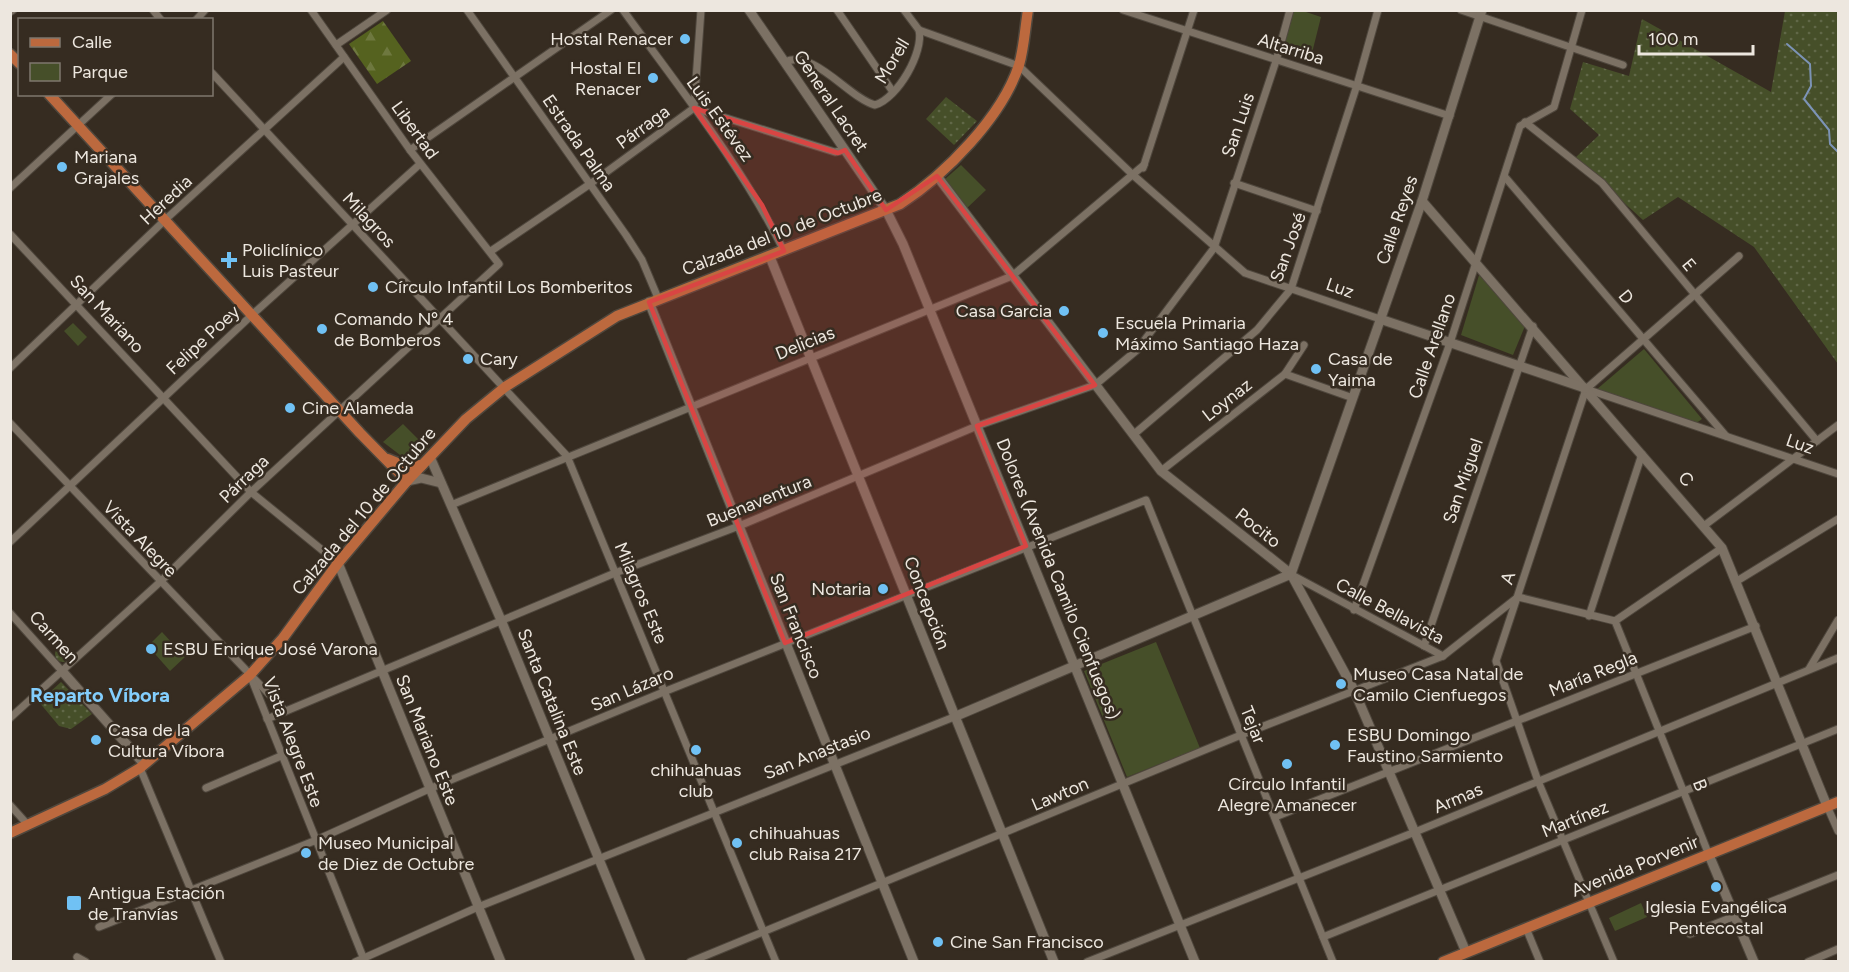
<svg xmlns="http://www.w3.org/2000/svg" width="1849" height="972" font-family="Figtree,sans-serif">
	<defs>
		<pattern id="grass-dots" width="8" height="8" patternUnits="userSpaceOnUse" patternTransform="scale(1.5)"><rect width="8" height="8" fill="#464f29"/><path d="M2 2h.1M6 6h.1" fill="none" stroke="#616848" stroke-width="1.8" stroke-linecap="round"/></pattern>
		<pattern id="forest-firs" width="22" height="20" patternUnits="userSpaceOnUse" patternTransform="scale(1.5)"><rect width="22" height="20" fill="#55621f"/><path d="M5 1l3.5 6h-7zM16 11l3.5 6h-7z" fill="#6e783f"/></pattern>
	</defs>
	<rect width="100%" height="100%" fill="#362c21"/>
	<!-- grass -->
	<g fill="url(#grass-dots)">
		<polygon points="1785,11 1838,11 1838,364 1754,247 1678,197 1643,220 1575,158 1599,135 1570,109 1583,62 1629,76 1642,19 1771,92"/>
		<polygon points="946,97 977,121 954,145 926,119"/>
		<circle cx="63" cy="654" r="8"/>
		<polygon points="61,682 92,714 71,729 59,726 39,702"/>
	</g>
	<!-- forest -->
	<polygon fill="url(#forest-firs)" points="383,21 411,61 377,84 349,44"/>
	<!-- park -->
	<g fill="#464f29">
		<polygon points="1294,11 1303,11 1321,17 1310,61 1282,52"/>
		<polygon points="961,165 986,190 966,209 944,180"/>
		<polygon points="1480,272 1525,326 1513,355 1461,335"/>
		<polygon points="73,323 87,337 78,346 64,331"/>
		<polygon points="1644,349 1702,419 1695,424 1596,390"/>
		<polygon points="403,424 428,449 413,457 404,458 383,442"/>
		<polygon points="162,632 185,657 170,671 148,646"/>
		<polygon points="1156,642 1200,748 1127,777 1084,671"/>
		<polygon points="1641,903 1647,917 1615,931 1609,918"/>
	</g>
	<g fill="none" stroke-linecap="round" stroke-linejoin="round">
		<!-- stream -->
		<polyline stroke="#7c93b6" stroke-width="2" points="1787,44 1810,64 1811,86 1804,99 1829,130 1830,144 1838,152"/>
		<defs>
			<g id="street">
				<polyline points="153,10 161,20"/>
				<polyline points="467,10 626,235 642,260 658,298"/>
				<path d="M623,10C680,89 741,164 784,251"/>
				<polyline points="837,10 893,92"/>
				<polyline points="904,10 919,30 1019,66 1133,175 1245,273 1380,319"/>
				<polyline points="1123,10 1450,116"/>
				<polyline points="1461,10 1623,65"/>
				<polyline points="10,12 13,10"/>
				<polyline points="196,20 205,10"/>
				<polyline points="336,45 387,10"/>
				<path d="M785,62C813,48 850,99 875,105C898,98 924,52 919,30"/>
				<polyline points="212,73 567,456 776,962"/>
				<polyline points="694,108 835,152 845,150"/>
				<polyline points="694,108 701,10"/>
				<polyline points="1525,122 1602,183 1817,441"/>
				<polyline points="410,150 611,10"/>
				<polyline points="1143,168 1194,10"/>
				<polyline points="1505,177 1726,436"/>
				<polyline points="1234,183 1317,211"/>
				<polyline points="10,188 112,94"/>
				<polyline points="10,234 251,492 338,563"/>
				<polyline points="491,251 590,184 694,108"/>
				<polyline points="10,368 166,219 344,57"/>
				<polyline points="1285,374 1353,398"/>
				<polyline points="1586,389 1838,474"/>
				<polyline points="10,423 285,711"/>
				<polyline points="1133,435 1257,330 1291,289 1357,85 1378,10"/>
				<polyline points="1161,471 1285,374 1304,345"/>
				<polyline points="451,505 1012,276 1144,165"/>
				<polyline points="1705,525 1838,425"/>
				<polyline points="10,542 253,314 420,164"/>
				<polyline points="1292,575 1443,656"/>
				<polyline points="1737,581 1838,519"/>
				<polyline points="1354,610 1450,343 1520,126 1554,107 1582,10"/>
				<polyline points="10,613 62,671"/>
				<polyline points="1589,616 1642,454"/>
				<polyline points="1615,621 1709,855"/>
				<polyline points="1424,646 1533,326"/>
				<polyline points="1809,669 1838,620"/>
				<polyline points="252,680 365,962"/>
				<polyline points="10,718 160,582 251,492 499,264 410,150 311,10"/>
				<polyline points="267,719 615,573 739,526 977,426 1095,385 1137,350 1214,248 1276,61 1290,10"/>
				<polyline points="140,768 221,962"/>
				<polyline points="206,788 281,756"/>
				<polyline points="10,805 28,825"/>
				<polyline points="1827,806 1838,831"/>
				<polyline points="1275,817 1756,626"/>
				<polyline points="99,927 314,841 429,789 666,691 1146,500 1333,962"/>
				<polyline points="1526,928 1540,962"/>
				<polyline points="1690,934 1838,875"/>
				<polyline points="1323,937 1838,729"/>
				<polyline points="77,957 86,962"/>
				<polyline points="355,962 478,907 954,717"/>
				<polyline points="690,962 1241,735 1443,656 1518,597 1615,621 1722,548"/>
				<polyline points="1087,962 1415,832 1838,658"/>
				<polyline points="1614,962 1538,781 1496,661 1586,389 1739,256"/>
				<polyline points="1808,962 1838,949"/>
			</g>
			<g id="secondary">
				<polyline points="749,10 886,210 903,244 1195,962"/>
				<polyline points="937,176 1161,471 1291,574 1354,690 1466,952"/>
				<polyline points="1422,201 1722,548 1827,806"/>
				<polyline points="770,257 1054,962"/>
				<polyline points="649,302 914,962"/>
				<polyline points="1380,319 1585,388"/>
				<polyline points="430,457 501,620 641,962"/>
				<polyline points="407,481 421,478 441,483"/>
				<polyline points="338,563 501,962"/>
				<polyline points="1291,574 1422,201 1482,10"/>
				<polyline points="62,671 144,764"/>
				<polyline points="954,717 1291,574"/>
				<polyline points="1709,855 1754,962"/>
			</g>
			<g id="primary">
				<polyline points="10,54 20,64"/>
				<polyline points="49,94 360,433 407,481"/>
				<polyline points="388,459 405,466 422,465"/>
				<path d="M10,833L105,789L140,768L250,675L283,638L338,563L407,481L466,419L505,387L617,316L900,204C945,175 1002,117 1019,65C1024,48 1025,28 1028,10"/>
				<polyline points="1443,962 1838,802"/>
			</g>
		</defs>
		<!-- street casing -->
		<use href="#street" stroke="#4f473d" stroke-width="9"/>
		<!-- secondary casing -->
		<use href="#secondary" stroke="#4f473d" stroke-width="11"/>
		<!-- primary casing -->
		<use href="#primary" stroke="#4f473d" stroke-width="13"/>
		<!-- street -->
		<use href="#street" stroke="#7c7164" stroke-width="7"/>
		<!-- secondary -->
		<use href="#secondary" stroke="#7c7164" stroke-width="9"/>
		<!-- primary -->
		<use href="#primary" stroke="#bc693e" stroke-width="10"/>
	</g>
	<!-- marked area -->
	<path fill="#d94543" fill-opacity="0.2" stroke="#d94543" stroke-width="4.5" stroke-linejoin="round" d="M694,108L838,153L845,150L886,210L937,176L1095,385L977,426L1026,546L785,643L649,302L784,251L762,205Z"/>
	<!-- markers -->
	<g fill="#70c1f4" stroke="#362c21" stroke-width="2">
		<circle cx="685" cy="39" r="6"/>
		<circle cx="653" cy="78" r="6"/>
		<circle cx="62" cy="167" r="6"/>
		<path d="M226 251h6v6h6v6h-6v6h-6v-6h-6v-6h6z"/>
		<circle cx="373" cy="287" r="6"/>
		<circle cx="1064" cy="311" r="6"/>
		<circle cx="322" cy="329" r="6"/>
		<circle cx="1103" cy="333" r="6"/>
		<circle cx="468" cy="359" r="6"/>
		<circle cx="1316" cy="369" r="6"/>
		<circle cx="290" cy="408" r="6"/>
		<circle cx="883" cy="589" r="6"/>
		<circle cx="151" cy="649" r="6"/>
		<circle cx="1341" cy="684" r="6"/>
		<circle cx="96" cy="740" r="6"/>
		<circle cx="1335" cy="745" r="6"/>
		<circle cx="696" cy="750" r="6"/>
		<circle cx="1287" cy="764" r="6"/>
		<circle cx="737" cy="843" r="6"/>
		<circle cx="306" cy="853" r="6"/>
		<circle cx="1716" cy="887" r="6"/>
		<rect x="66" y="895" width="16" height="16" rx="3"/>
		<circle cx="938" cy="942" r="6"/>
	</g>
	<g text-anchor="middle" stroke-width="5" stroke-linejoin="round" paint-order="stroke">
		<!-- poi labels -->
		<g font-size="18" fill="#ede7df" stroke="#362c21" text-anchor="start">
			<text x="673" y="45" text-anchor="end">Hostal Renacer</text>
			<text x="641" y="74" text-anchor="end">Hostal El<tspan x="641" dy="21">Renacer</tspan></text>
			<text x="74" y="163">Mariana<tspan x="74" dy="21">Grajales</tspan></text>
			<text x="242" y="256">Policlínico<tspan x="242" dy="21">Luis Pasteur</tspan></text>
			<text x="385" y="293">Círculo Infantil Los Bomberitos</text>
			<text x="1052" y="317" text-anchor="end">Casa Garcia</text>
			<text x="334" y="325">Comando Nº 4<tspan x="334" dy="21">de Bomberos</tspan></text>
			<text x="1115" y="329">Escuela Primaria<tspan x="1115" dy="21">Máximo Santiago Haza</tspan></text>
			<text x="480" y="365">Cary</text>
			<text x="1328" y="365">Casa de<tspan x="1328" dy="21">Yaima</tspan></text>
			<text x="302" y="414">Cine Alameda</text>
			<text x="871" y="595" text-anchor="end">Notaria</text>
			<text x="163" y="655">ESBU Enrique José Varona</text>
			<text x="1353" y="680">Museo Casa Natal de<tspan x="1353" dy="21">Camilo Cienfuegos</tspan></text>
			<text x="108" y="736">Casa de la<tspan x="108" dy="21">Cultura Víbora</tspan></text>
			<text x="1347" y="741">ESBU Domingo<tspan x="1347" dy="21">Faustino Sarmiento</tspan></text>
			<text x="696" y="776" text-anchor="middle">chihuahuas<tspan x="696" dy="21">club</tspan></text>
			<text x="1287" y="790" text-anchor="middle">Círculo Infantil<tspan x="1287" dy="21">Alegre Amanecer</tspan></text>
			<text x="749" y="839">chihuahuas<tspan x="749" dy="21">club Raisa 217</tspan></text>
			<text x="318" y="849">Museo Municipal<tspan x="318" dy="21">de Diez de Octubre</tspan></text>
			<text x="88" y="899">Antigua Estación<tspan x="88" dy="21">de Tranvías</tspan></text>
			<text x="1716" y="913" text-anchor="middle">Iglesia Evangélica<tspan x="1716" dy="21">Pentecostal</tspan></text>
			<text x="950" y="948">Cine San Francisco</text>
		</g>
		<!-- street labels -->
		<g font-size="18" fill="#ede7df" stroke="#362c21">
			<text transform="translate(1291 49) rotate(17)" y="6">Altarriba</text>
			<text transform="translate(892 61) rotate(-59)" y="6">Morell</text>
			<text transform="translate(831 101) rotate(56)" y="6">General Lacret</text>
			<text transform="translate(720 119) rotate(54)" y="6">Luis Estévez</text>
			<text transform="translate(1238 125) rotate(-71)" y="6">San Luis</text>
			<text transform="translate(643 127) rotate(-36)" y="6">Párraga</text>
			<text transform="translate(415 130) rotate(54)" y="6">Libertad</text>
			<text transform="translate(579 143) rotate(55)" y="6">Estrada Palma</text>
			<text transform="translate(166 200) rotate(-43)" y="6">Heredia</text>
			<text transform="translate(369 220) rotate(47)" y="6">Milagros</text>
			<text transform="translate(1397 220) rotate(-71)" y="6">Calle Reyes</text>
			<text transform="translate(782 232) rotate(-21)" y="6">Calzada del 10 de Octubre</text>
			<text transform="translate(1288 247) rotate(-70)" y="6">San José</text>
			<text transform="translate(1689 265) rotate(50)" y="6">E</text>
			<text transform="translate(1340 288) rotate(19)" y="6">Luz</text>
			<text transform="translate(1626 297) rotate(50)" y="6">D</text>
			<text transform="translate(107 314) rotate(47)" y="6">San Mariano</text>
			<text transform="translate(203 340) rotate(-43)" y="6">Felipe Poey</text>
			<text transform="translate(805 343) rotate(-22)" y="6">Delicias</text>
			<text transform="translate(1432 346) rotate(-71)" y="6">Calle Arellano</text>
			<text transform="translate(1227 400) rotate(-38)" y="6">Loynaz</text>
			<text transform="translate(1800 444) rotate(19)" y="6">Luz</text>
			<text transform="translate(244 479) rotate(-44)" y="6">Párraga</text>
			<text transform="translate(1686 479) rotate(48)" y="6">C</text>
			<text transform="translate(1463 481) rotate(-71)" y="6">San Miguel</text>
			<text transform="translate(759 501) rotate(-22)" y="6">Buenaventura</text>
			<text transform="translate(364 511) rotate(-50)" y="6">Calzada del 10 de Octubre</text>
			<text transform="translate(1258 528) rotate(38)" y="6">Pocito</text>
			<text transform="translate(140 539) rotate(46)" y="6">Vista Alegre</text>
			<text transform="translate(1508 578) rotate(-72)" y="6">A</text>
			<text transform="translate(1058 579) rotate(68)" y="6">Dolores (Avenida Camilo Cienfuegos)</text>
			<text transform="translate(641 593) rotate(67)" y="6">Milagros Este</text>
			<text transform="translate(927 603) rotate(69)" y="6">Concepción</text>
			<text transform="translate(1390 611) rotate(28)" y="6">Calle Bellavista</text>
			<text transform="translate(796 626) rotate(68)" y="6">San Francisco</text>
			<text transform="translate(54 637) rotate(48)" y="6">Carmen</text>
			<text transform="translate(1593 674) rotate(-22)" y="6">María Regla</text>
			<text transform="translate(632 689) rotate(-23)" y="6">San Lázaro</text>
			<text transform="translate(552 702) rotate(68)" y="6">Santa Catalina Este</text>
			<text transform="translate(1253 725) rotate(68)" y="6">Tejar</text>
			<text transform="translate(427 740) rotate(68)" y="6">San Mariano Este</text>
			<text transform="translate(293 742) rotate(69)" y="6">Vista Alegre Este</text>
			<text transform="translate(817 753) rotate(-22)" y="6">San Anastasio</text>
			<text transform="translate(1700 785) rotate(69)" y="6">B</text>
			<text transform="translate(1060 794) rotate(-23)" y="6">Lawton</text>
			<text transform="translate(1458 798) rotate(-23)" y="6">Armas</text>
			<text transform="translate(1575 819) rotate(-22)" y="6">Martínez</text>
			<text transform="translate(1635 866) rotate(-22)" y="6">Avenida Porvenir</text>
		</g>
		<!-- neighbourhood labels -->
		<g font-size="20" font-weight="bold" fill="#83cefd" stroke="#362c21">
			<text x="100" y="702">Reparto Víbora</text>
		</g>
	</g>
	<!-- border -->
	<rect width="1849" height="972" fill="none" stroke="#ede7df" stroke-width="24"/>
	<!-- legend -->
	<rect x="18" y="18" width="195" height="78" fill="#362c21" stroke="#7f776d" stroke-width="1.5"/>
	<rect x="30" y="38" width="30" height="9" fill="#bc693e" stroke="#7f776d" stroke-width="1.5"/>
	<text x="72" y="48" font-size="18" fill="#ede7df">Calle</text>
	<rect x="30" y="63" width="30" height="18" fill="#464f29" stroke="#7f776d" stroke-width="1.5"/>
	<text x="72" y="78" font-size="18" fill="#ede7df">Parque</text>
	<!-- scale -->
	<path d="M1639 45v9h114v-9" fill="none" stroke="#ede7df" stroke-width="3"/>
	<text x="1648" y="45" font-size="18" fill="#ede7df" stroke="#362c21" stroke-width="4.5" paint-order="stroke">100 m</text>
</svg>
